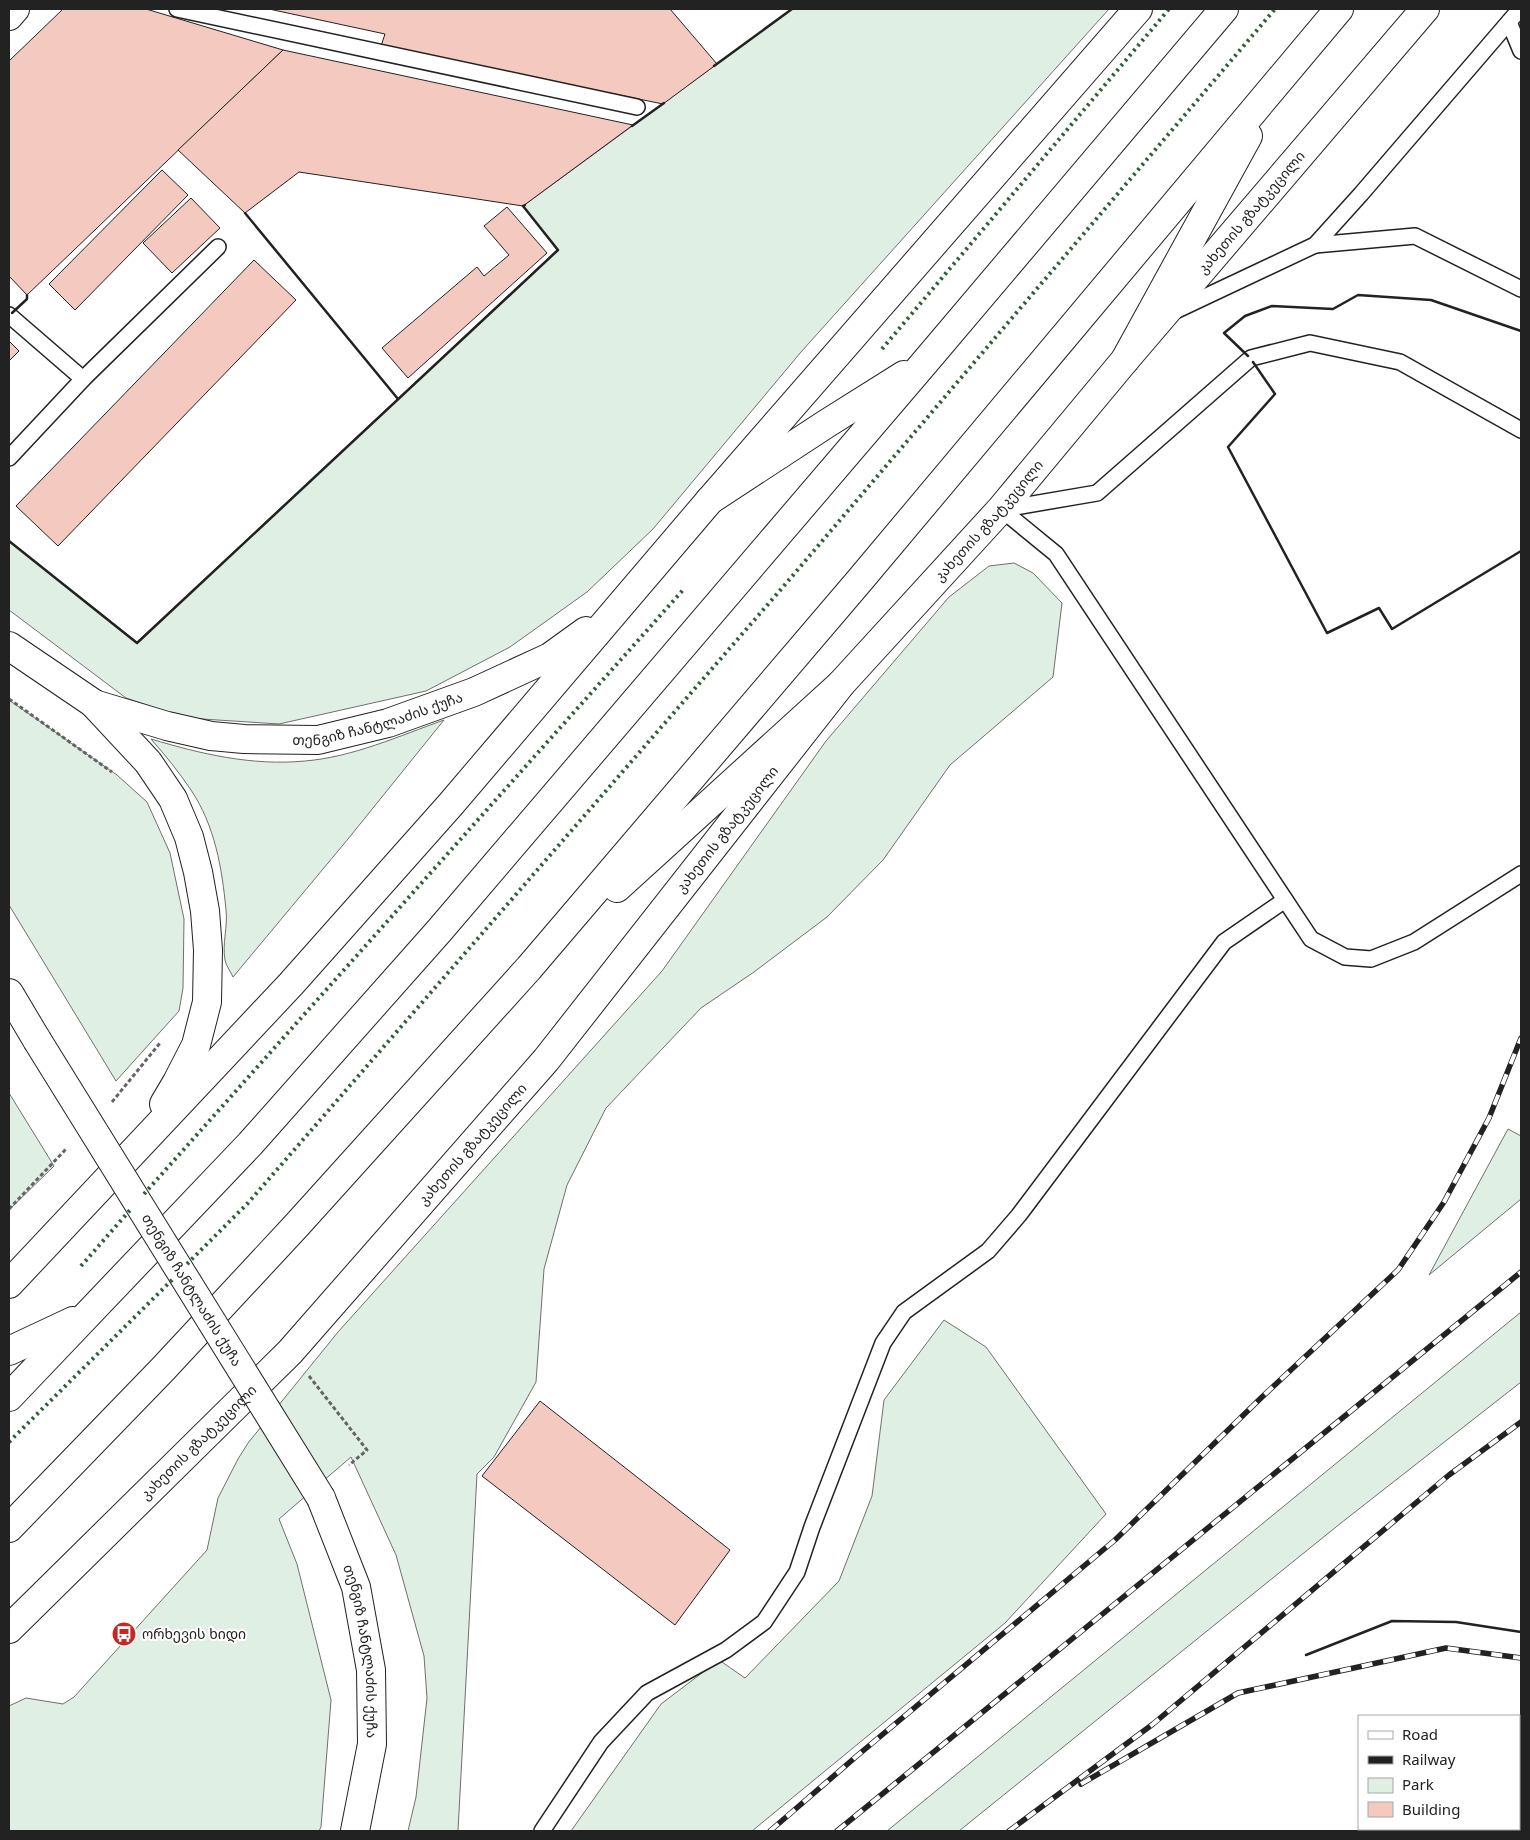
<svg xmlns="http://www.w3.org/2000/svg" width="1530" height="1840" font-family="Georgia,'Noto Sans Georgian',serif">
	<rect width="100%" height="100%" fill="#fff"/>
	<!-- green -->
	<g fill="#e0efe3" stroke="#6f6f6f">
		<polygon points="792,9 1109,9 801,352 653,529 587,592 510,647 426,691 279,724 187,718 126,698 9,610 9,541 137,642 557,250 523,206"/>
		<polygon points="1014,563 1033,573 1062,603 1053,677 950,765 883,860 827,917 754,972 701,1008 606,1108 567,1185 544,1269 536,1382 494,1457 477,1474 458,1831 408,1831 416,1797 427,1698 424,1656 396,1555 351,1457 279,1519 297,1564 331,1700 321,1827 319,1831 9,1831 9,1706 26,1698 63,1704 74,1697 207,1550 218,1498 238,1459 248,1443 338,1332 662,971 826,741 949,597 989,566"/>
		<polygon points="9,700 117,775 147,802 170,853 184,919 183,988 179,1011 116,1081 9,905"/>
		<path d="M444,720L348,839L233,977C231,972 226,966 225,960C222,944 228,926 226,910C222,868 215,826 191,790C179,772 165,755 151,739C201,754 252,766 305,761C353,757 399,736 444,720Z"/>
		<polygon points="9,1093 54,1166 9,1210"/>
		<polygon points="1508,1129 1521,1136 1521,1199 1429,1275"/>
		<polygon points="1521,1312 1521,1382 1341,1523 959,1831 887,1831"/>
		<polygon points="944,1320 986,1347 1106,1514 1005,1623 752,1831 571,1831 661,1704 719,1660 745,1678 839,1581 872,1496 884,1400"/>
	</g>
	<!-- building -->
	<g fill="#f3c9c0" stroke="#222">
		<polygon points="63,9 146,9 283,50 27,295 9,276 9,61"/>
		<polygon points="269,9 670,9 717,64 663,104 381,46 385,34"/>
		<polygon points="283,50 633,125 523,206 299,172 245,213 178,150"/>
		<polygon points="162,170 188,195 75,310 49,284"/>
		<polygon points="191,198 220,228 172,273 143,243"/>
		<polygon points="507,207 547,253 408,378 382,348 477,267 484,276 509,255 484,226"/>
		<polygon points="254,260 296,300 58,546 16,506"/>
		<polygon points="9,341 19,351 9,361"/>
		<polygon points="540,1401 730,1550 675,1625 482,1476"/>
	</g>
	<g fill="none" stroke-linecap="round" stroke-linejoin="round">
		<defs>
			<g id="lane">
				<polyline points="177,9 637,107"/>
				<polyline points="1509,22 1521,51"/>
				<polyline points="1315,245 1415,236 1521,289"/>
				<polyline points="1175,311 1315,245 1361,194 1520,9"/>
				<polyline points="9,315 83,379"/>
				<polyline points="9,458 83,379 218,247"/>
				<polyline points="1001,509 1056,554 1311,939 1345,957 1371,959 1414,942 1521,874"/>
				<polyline points="1003,509 1097,493 1251,358 1310,343 1400,362 1521,430"/>
				<polyline points="542,1831 601,1742 647,1693 726,1650 764,1622 797,1572 812,1527 883,1343 904,1312 988,1251 1019,1215 1224,942 1285,900"/>
			</g>
			<polyline id="street" points="9,16 15,9"/>
			<g id="secondary">
				<polyline points="9,646 93,703 148,762 173,799 189,837 198,872 205,911 208,950 207,1002 196,1045 177,1082 164,1104"/>
				<path id="s1" d="M94,704L167,726L211,736L244,739L318,740L388,723L474,692L550,657L586,631"/>
				<polyline points="9,993 37,1040"/>
				<polyline points="9,1284 291,984 451,804 710,500 1138,9"/>
				<path id="s2" d="M321,1498L356,1587L371,1670L372,1744L355,1831"/>
				<path id="s3" d="M9,1629L290,1352L546,1060L841,684L1001,509L1125,360L1425,9"/>
			</g>
			<g id="highway">
				<polyline points="1125,360 1248,136"/>
				<polyline points="710,500 826,424 904,375"/>
				<polyline points="617,888 841,684"/>
				<polyline points="9,1351 73,1321"/>
				<polyline points="9,1397 250,1144 439,931 926,361 1224,9"/>
				<polyline points="9,1528 163,1369 296,1226 529,968 860,580 1339,9"/>
			</g>
		</defs>
		<!-- lane casing -->
		<use href="#lane" stroke="#222" stroke-width="18"/>
		<!-- street casing -->
		<use href="#street" stroke="#222" stroke-width="30"/>
		<!-- secondary casing -->
		<use href="#secondary" stroke="#222" stroke-width="30"/>
		<!-- highway casing -->
		<use href="#highway" stroke="#222" stroke-width="30"/>
		<!-- path -->
		<g stroke="#646464" stroke-width="3" stroke-dasharray="4 2.5" stroke-linecap="butt">
			<polyline points="9,699 112,772"/>
			<polyline points="112,1102 160,1043"/>
			<polyline points="9,1209 67,1148"/>
			<polyline points="309,1376 367,1450 349,1465"/>
		</g>
		<!-- lane -->
		<use href="#lane" stroke="#fff" stroke-width="15"/>
		<!-- street -->
		<use href="#street" stroke="#fff" stroke-width="28"/>
		<!-- secondary -->
		<use href="#secondary" stroke="#fff" stroke-width="28"/>
		<!-- highway -->
		<use href="#highway" stroke="#fff" stroke-width="28"/>
		<defs>
			<g id="rail">
				<polyline points="1081,1784 1238,1693 1446,1648 1521,1658"/>
				<polyline points="770,1831 858,1755 1115,1540 1262,1397 1398,1270 1444,1202 1489,1118 1521,1038"/>
				<polyline points="837,1831 1521,1272"/>
				<polyline points="1009,1831 1153,1724 1449,1475 1521,1422"/>
			</g>
		</defs>
		<!-- rail casing -->
		<use href="#rail" stroke="#222" stroke-width="5.5"/>
		<!-- rail -->
		<use href="#rail" stroke="#fff" stroke-width="4" stroke-dasharray="11" stroke-linecap="butt"/>
		<defs>
			<g id="secondary-bridge">
				<path id="s4" d="M37,1040L321,1498"/>
			</g>
		</defs>
		<!-- secondary-bridge casing -->
		<use href="#secondary-bridge" stroke="#222" stroke-width="30" stroke-linecap="butt"/>
		<!-- secondary-bridge -->
		<use href="#secondary-bridge" stroke="#fff" stroke-width="28"/>
		<!-- hedge -->
		<g stroke="#2f5e38" stroke-width="4" stroke-dasharray="2.5 4" stroke-linecap="butt">
			<polyline points="882,349 1169,9"/>
			<polyline points="144,1194 683,590"/>
			<polyline points="187,1264 248,1203 783,587 1275,9"/>
			<polyline points="81,1266 131,1209"/>
			<polyline points="9,1442 174,1278"/>
		</g>
		<!-- wall -->
		<g stroke="#222" stroke-width="2.5">
			<polyline points="714,66 792,9"/>
			<polyline points="632,126 664,103"/>
			<polyline points="245,213 398,399"/>
			<polyline points="12,313 27,299 27,295"/>
			<polyline points="1248,356 1224,333 1245,316 1272,306 1333,309 1358,295 1431,300 1521,331"/>
			<polyline points="1253,362 1275,394 1228,447 1327,633 1379,608 1392,629 1521,551"/>
			<polyline points="9,541 137,643 558,250 523,206 525,205"/>
			<polyline points="1306,1655 1392,1621 1456,1622 1521,1632"/>
		</g>
	</g>
	<!-- icons -->
	<defs>
		<symbol id="bus-disc" viewBox="-11 -11 22 22"><circle r="9.5" fill="#c62828" stroke="#fff"/><path d="M-5-6H5V4H4V6H2V4H-2V6H-4V4H-5ZM-3.5-4V0h7V-4ZM-3.5 1.2v1.5H-2V1.2ZM2 1.2v1.5H3.5V1.2Z" fill="#fff"/></symbol>
	</defs>
	<g fill-rule="evenodd">
		<use href="#bus-disc" x="110" y="1620" width="28" height="28"/>
	</g>
	<g text-anchor="middle" stroke-width="4" stroke-linejoin="round" paint-order="stroke">
		<!-- street labels -->
		<g font-size="14" fill="#222" stroke="#fff">
			<text dy="5" stroke="none"><textPath href="#s3" startOffset="1886">კახეთის გზატკეცილი</textPath></text>
			<text dy="5" stroke="none"><textPath href="#s3" startOffset="1481">კახეთის გზატკეცილი</textPath></text>
			<text dy="5" stroke="none"><textPath href="#s1" startOffset="291">თენგიზ ჩანტლაძის ქუჩა</textPath></text>
			<text dy="5" stroke="none"><textPath href="#s3" startOffset="1076">კახეთის გზატკეცილი</textPath></text>
			<text dy="5" stroke="none"><textPath href="#s3" startOffset="671">კახეთის გზატკეცილი</textPath></text>
			<text dy="5" stroke="none"><textPath href="#s4" startOffset="294">თენგიზ ჩანტლაძის ქუჩა</textPath></text>
			<text dy="5" stroke="none"><textPath href="#s3" startOffset="266">კახეთის გზატკეცილი</textPath></text>
			<text dy="5" stroke="none"><textPath href="#s2" startOffset="160">თენგიზ ჩანტლაძის ქუჩა</textPath></text>
		</g>
		<!-- poi labels -->
		<g font-size="14" fill="#222" stroke="#fff" text-anchor="start">
			<text x="142" y="1639">ორხევის ხიდი</text>
		</g>
	</g>
	<!-- border -->
	<rect width="1530" height="1840" fill="none" stroke="#222222" stroke-width="20"/>
	<!-- legend -->
	<rect x="1358" y="1715" width="162" height="115" fill="#ffffff" stroke="#a7a7a7"/>
	<rect x="1368" y="1731" width="25" height="8" fill="#ffffff" stroke="#a7a7a7"/>
	<text x="1402" y="1740" font-size="15" fill="#222222">Road</text>
	<rect x="1368" y="1756" width="25" height="8" fill="#222222" stroke="#a7a7a7"/>
	<text x="1402" y="1765" font-size="15" fill="#222222">Railway</text>
	<rect x="1368" y="1778" width="25" height="15" fill="#e0efe3" stroke="#a7a7a7"/>
	<text x="1402" y="1790" font-size="15" fill="#222222">Park</text>
	<rect x="1368" y="1802" width="25" height="15" fill="#f3c9c0" stroke="#a7a7a7"/>
	<text x="1402" y="1815" font-size="15" fill="#222222">Building</text>
</svg>
